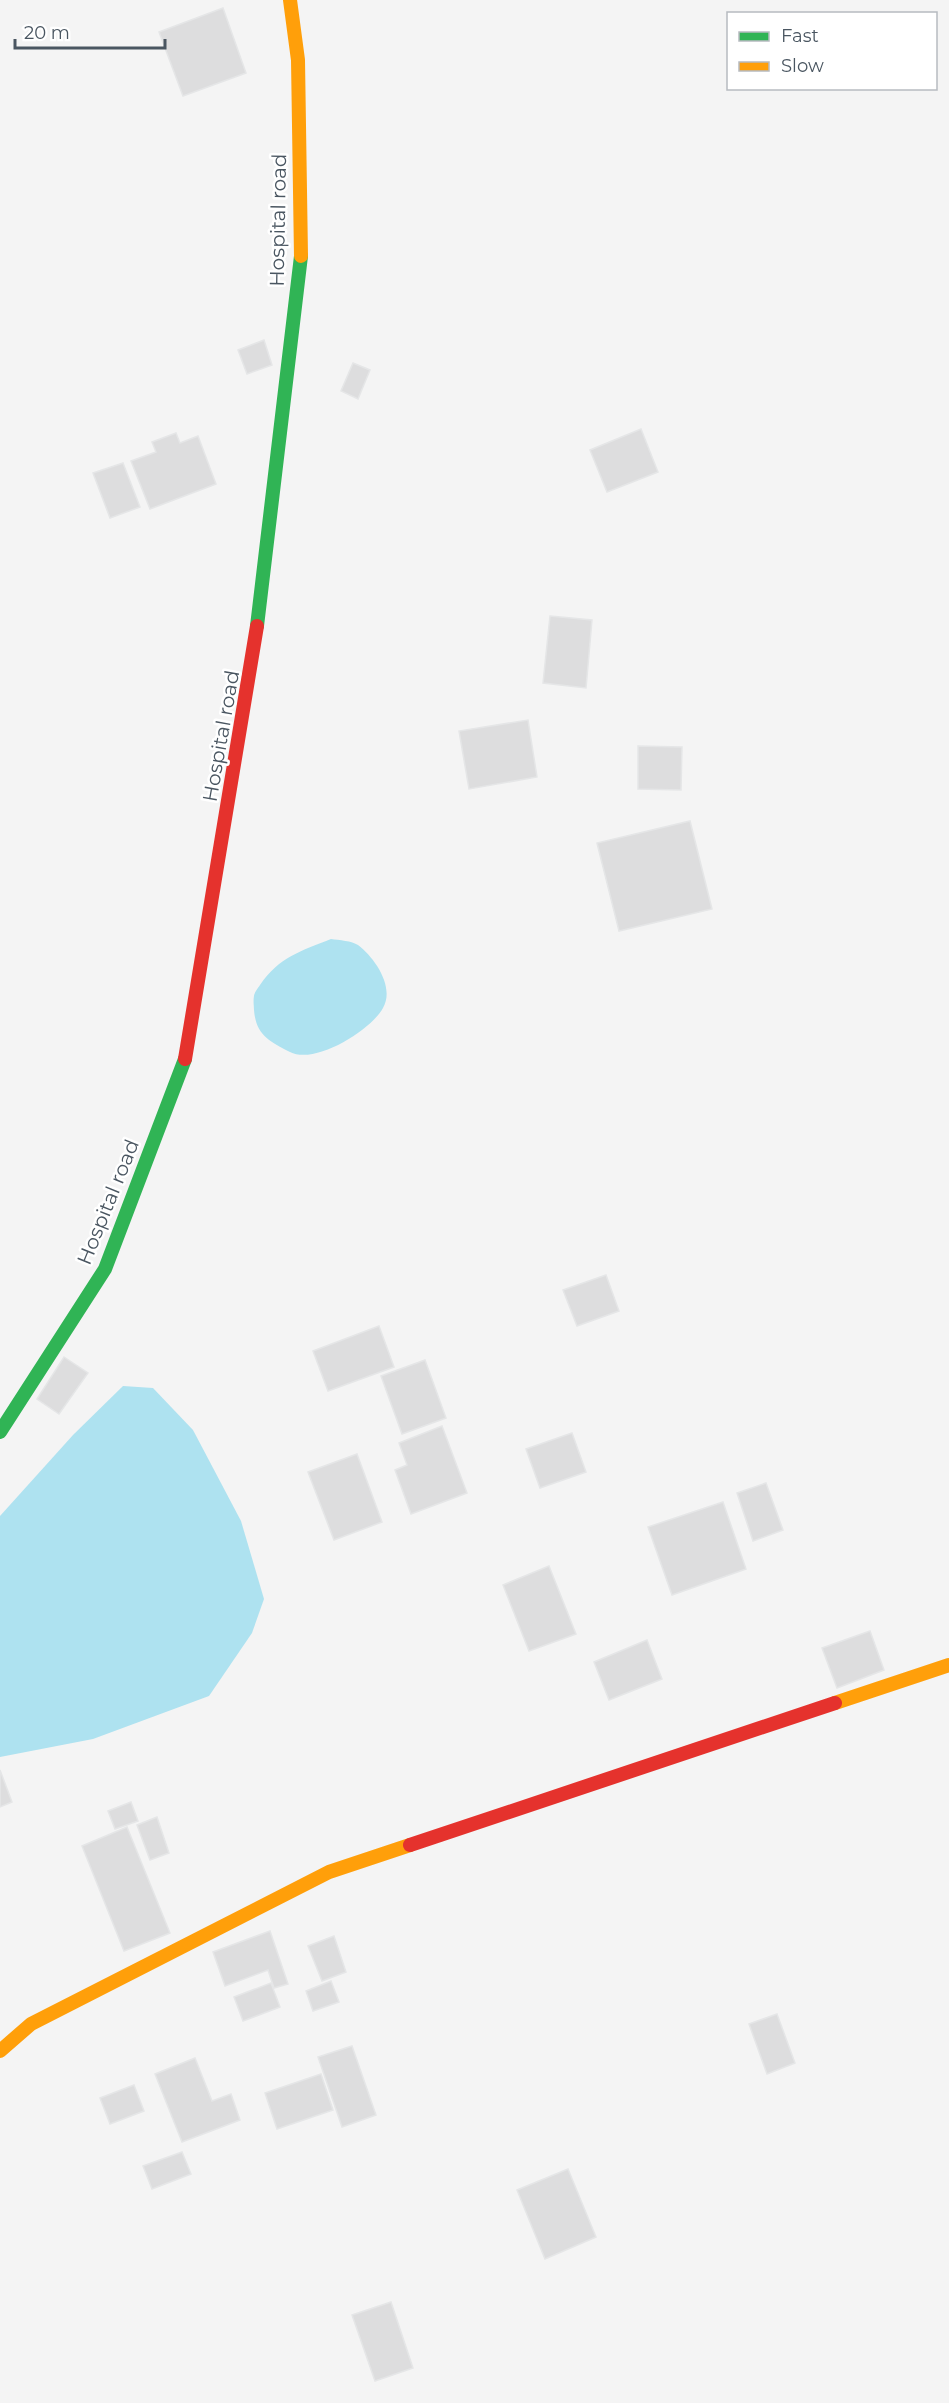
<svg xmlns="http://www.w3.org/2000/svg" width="949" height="2403" font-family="Montserrat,sans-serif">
	<rect width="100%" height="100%" fill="#f4f4f4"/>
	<!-- water -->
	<g fill="#aee2f0">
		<path d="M331,939C339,940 352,941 358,945C375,958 395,987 383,1008C370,1031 315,1065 290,1052C269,1041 256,1035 254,1010C254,1006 253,1001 254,996C254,993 258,988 260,985C279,957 301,951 331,939Z"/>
		<polygon points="123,1386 153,1388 193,1430 241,1521 264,1599 252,1633 209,1696 93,1739 0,1757 0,1516 73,1435"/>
	</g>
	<!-- building -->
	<g fill="#ddddde" stroke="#e5e6e7" stroke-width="1.5">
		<polygon points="223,8 246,73 183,96 159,32"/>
		<polygon points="264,340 272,365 247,374 238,350"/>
		<polygon points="353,363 370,370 358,399 341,391"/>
		<polygon points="641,429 658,472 607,492 590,450"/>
		<polygon points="176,433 180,443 198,436 216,484 150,509 131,461 156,452 152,442"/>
		<polygon points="123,463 140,507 110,518 93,473"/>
		<polygon points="550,616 592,620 586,688 543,683"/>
		<polygon points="528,720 537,777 469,789 459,731"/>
		<polygon points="638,746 682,747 681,790 638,789"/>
		<polygon points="690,821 712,909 619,931 597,843"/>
		<polygon points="606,1275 619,1311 577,1326 563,1290"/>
		<polygon points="379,1326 394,1367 328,1391 313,1351"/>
		<polygon points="64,1357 88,1373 59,1414 37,1399"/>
		<polygon points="425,1360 446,1418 402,1434 381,1376"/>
		<polygon points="442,1426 467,1493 411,1514 395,1470 407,1465 399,1443"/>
		<polygon points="572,1433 586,1472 540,1488 526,1449"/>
		<polygon points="357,1454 382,1522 334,1540 308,1472"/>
		<polygon points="766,1483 783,1530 753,1541 737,1493"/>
		<polygon points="723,1502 746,1569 672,1595 648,1527"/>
		<polygon points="549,1566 576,1634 529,1651 503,1585"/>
		<polygon points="870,1631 884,1670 837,1688 822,1648"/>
		<polygon points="647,1640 662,1679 609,1700 594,1662"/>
		<polygon points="0,1770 12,1802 0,1807"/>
		<polygon points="131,1802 138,1821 115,1829 108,1811"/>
		<polygon points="157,1817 169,1853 150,1860 137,1825"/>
		<polygon points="127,1827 170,1933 124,1951 82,1846"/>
		<polygon points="270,1931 288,1984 274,1988 268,1970 225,1986 213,1952"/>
		<polygon points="334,1936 346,1972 322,1981 308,1946"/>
		<polygon points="331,1981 339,2002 313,2011 306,1991"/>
		<polygon points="271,1983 280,2007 243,2021 234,1997"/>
		<polygon points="777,2014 795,2063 767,2074 749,2024"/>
		<polygon points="352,2046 376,2115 342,2127 318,2057"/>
		<polygon points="195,2058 212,2101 231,2094 240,2120 182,2142 155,2074"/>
		<polygon points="321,2074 333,2110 277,2129 265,2093"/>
		<polygon points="134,2085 144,2111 110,2124 100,2098"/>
		<polygon points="182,2152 191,2174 152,2189 143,2166"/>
		<polygon points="568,2169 596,2237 545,2259 517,2190"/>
		<polygon points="391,2302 413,2368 375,2381 352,2315"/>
	</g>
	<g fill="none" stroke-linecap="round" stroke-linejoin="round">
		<!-- fast -->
		<g stroke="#30b455" stroke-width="14">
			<polyline points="257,626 301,256"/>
			<polyline points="0,1432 105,1269 185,1059"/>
		</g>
		<!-- slow -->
		<g stroke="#ff9f0a" stroke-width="14">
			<polyline points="290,0 298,60 301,256"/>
			<polyline points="835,1703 949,1665"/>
			<polyline points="0,2051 31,2024 329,1872 410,1845"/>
		</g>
		<!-- jam -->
		<g stroke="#e5322d" stroke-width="14">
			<polyline points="185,1059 257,626"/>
			<polyline points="410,1845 835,1703"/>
		</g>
	</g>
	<g text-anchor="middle" stroke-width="5" stroke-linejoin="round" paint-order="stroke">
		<!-- street labels -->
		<g font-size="20" fill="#4a5661" stroke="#fff">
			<text transform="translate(278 220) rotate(-89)" y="7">Hospital road</text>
			<text transform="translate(221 736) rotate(-80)" y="7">Hospital road</text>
			<text transform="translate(108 1202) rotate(-68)" y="7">Hospital road</text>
		</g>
	</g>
	<!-- legend -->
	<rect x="727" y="12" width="210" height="78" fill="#ffffff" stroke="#b7bbc0" stroke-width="1.5"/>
	<rect x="739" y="32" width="30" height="9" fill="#30b455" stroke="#b7bbc0" stroke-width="1.5"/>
	<text x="781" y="42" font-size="18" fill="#4a5661">Fast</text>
	<rect x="739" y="62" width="30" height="9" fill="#ff9f0a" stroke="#b7bbc0" stroke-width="1.5"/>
	<text x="781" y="72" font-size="18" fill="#4a5661">Slow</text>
	<!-- scale -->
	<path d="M15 39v9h150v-9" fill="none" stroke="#4a5661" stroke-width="3"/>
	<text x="24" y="39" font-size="18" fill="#4a5661" stroke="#ffffff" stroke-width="4.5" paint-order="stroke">20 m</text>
</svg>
